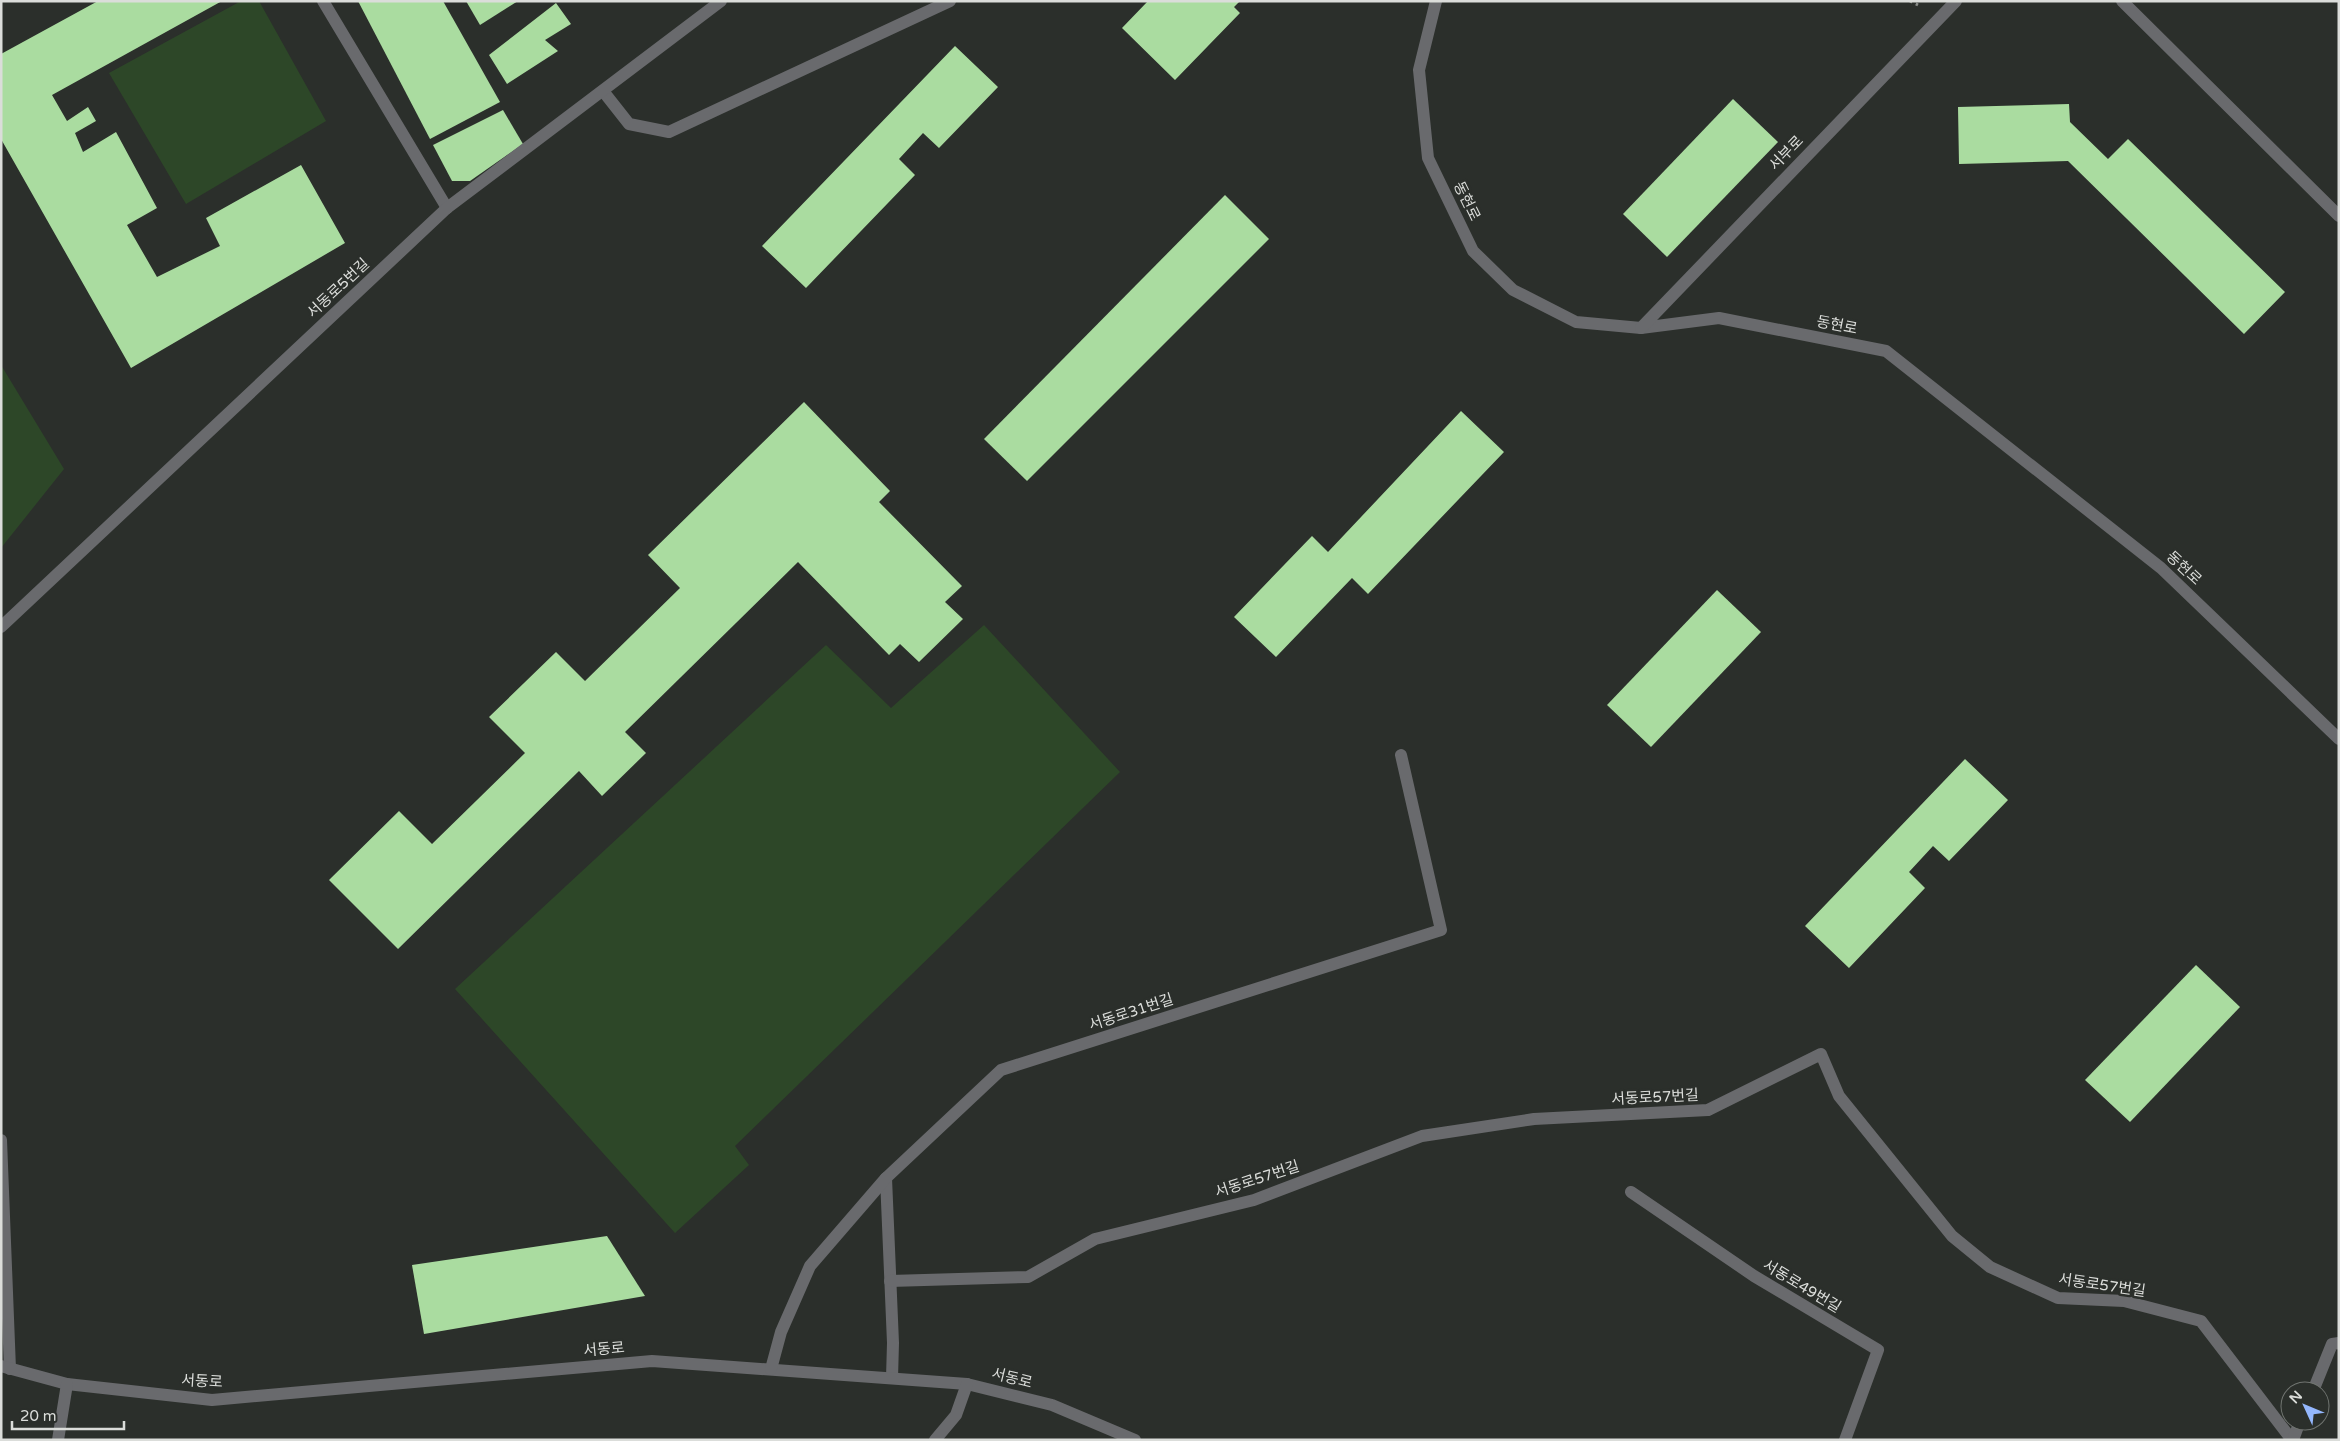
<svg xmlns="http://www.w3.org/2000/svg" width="2340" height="1441" font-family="'Varela Round','Noto Sans KR',sans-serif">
	<rect width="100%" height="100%" fill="#2b2f2b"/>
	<!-- park -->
	<g fill="#2d4728">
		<polygon points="241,1 259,1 326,121 186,204 109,73"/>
		<polygon points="1,365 64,469 1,548"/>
		<polygon points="984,625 1120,772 735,1146 749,1165 675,1233 455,989 826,645 891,708"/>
	</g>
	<!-- building -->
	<g fill="#aadca0">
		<polygon points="98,1 222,1 52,95 67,121 88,107 96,121 75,133 83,152 116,132 157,208 127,225 157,277 220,246 206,218 301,165 345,243 131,368 1,139 1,54"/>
		<polygon points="358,1 443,1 500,102 430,139"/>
		<polygon points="466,1 518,1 480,25"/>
		<polygon points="1148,1 1240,1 1234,7 1240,13 1175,80 1122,28"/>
		<polygon points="556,3 571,24 545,40 558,51 507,84 489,55"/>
		<polygon points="955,46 998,87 939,148 923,133 899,159 915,175 806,288 762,246"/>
		<polygon points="1733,99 1778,142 1667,257 1623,214"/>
		<polygon points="2069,104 2070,122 2108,159 2128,139 2285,292 2244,334 2068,161 1959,164 1958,107"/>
		<polygon points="503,110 523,144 470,181 452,181 433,145"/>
		<polygon points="1225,195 1269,239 1027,481 984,439"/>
		<polygon points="804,402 890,491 879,502 962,586 945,602 963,619 919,662 900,644 889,655 798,562 625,732 646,753 602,796 579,771 398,949 329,880 399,811 432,844 525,753 489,717 556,652 585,681 680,588 648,555"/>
		<polygon points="1461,411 1504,452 1368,594 1352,578 1276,657 1234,617 1312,536 1328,552"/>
		<polygon points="1717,590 1761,632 1651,747 1607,705"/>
		<polygon points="1965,759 2008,800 1949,861 1933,846 1909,872 1925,888 1849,968 1805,926"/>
		<polygon points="2196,965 2240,1007 2130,1122 2085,1080"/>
		<polygon points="607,1236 645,1296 424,1334 412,1265"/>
	</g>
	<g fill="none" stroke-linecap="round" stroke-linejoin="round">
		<!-- path -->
		<polyline stroke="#8c8f8b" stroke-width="3" stroke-dasharray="2.5 4" stroke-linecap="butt" points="1910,1 1918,5"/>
		<!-- minor -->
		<g stroke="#696a6d" stroke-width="12">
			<polyline points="323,1 447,208"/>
			<polyline points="1436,1 1419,70 1428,158 1473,251 1513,290 1576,322 1641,328 1719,318 1886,351 2161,568 2339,739"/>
			<polyline points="2122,1 2339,216"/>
			<polyline points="603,91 629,124 669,132 950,1"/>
			<polyline points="1641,328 1956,1"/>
			<polyline points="1,627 447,208 721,1"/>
			<polyline points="1,1140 10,1369"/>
			<polyline points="886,1178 893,1343 892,1378"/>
			<polyline points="1631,1192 1754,1276 1878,1350 1845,1440"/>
			<polyline points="890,1281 1028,1277 1095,1239 1254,1200 1422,1136 1534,1119 1708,1110 1821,1054 1839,1096 1952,1236 1990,1267 2058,1298 2124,1301 2201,1321 2292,1440"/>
			<polyline points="1,1366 67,1384 212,1400 652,1361 967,1384 1052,1405 1135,1440"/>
			<polyline points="771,1369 781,1332 810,1266 886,1178 1001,1070 1441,930 1401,755"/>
			<polyline points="2313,1391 2332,1344 2339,1343"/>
			<polyline points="58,1440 67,1384"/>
			<polyline points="935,1440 956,1415 967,1384"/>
			<polyline points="2293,1440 2300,1421"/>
		</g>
	</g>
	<g text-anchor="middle" stroke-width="5" stroke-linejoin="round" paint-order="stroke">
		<!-- street labels -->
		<g font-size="15" fill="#dbddda" stroke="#2b2f2b">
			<text transform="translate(1786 153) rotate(-46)" y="5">서부로</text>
			<text transform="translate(1467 201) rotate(64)" y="5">동현로</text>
			<text transform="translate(338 288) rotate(-43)" y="5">서동로5번길</text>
			<text transform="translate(1837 325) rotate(11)" y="5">동현로</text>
			<text transform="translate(2184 568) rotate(43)" y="5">동현로</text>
			<text transform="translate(1131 1012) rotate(-18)" y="5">서동로31번길</text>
			<text transform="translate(1655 1097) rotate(-3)" y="5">서동로57번길</text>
			<text transform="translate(1257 1179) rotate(-18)" y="5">서동로57번길</text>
			<text transform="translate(2102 1285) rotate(8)" y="5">서동로57번길</text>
			<text transform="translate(1802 1286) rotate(31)" y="5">서동로49번길</text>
			<text transform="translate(604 1349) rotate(-5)" y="5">서동로</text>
			<text transform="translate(1012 1378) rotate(14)" y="5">서동로</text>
			<text transform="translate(202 1381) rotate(3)" y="5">서동로</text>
		</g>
	</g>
	<!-- border -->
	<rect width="2340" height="1441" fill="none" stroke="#dbddda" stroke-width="5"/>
	<!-- north arrow -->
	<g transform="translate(2305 1406) rotate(314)"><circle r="24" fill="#2b2f2b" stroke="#717571"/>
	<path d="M0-4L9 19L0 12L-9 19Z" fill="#94b7fd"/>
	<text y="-8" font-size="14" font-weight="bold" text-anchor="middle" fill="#dbddda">N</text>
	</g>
	<!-- scale -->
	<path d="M12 1421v8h112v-8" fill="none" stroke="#dbddda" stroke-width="2.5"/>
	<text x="20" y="1421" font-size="15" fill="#dbddda" stroke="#2b2f2b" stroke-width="4" paint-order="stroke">20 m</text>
</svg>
